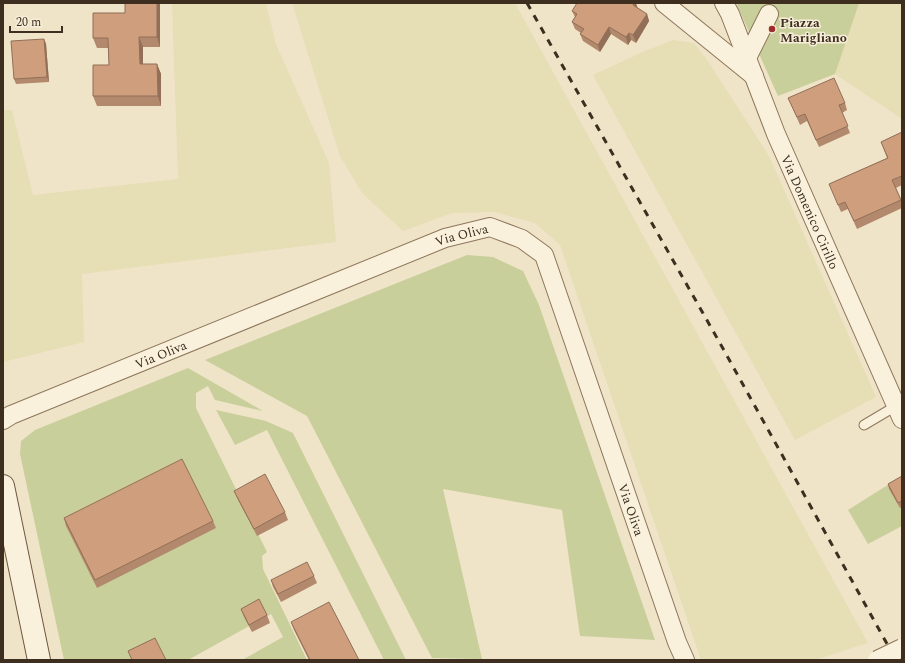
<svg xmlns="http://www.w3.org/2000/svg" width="905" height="663" font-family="Spectral,serif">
	<rect width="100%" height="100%" fill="#f0e4c8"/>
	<!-- farmland -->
	<g fill="#e6deb5">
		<polygon points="172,3 266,3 276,44 329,163 336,242 82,274 84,342 3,362 3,110 12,110 33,195 178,179"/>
		<polygon points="292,3 515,3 868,643 815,660 701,660 560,245 535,223 494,212 452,213 403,231 362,193 340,156"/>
		<polygon points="852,3 902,3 902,119 835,74"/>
		<polygon points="673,40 694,43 708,61 769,156 876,397 795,440 593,75 645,51"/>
	</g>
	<!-- green -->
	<g fill="#c9cf9b">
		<polygon points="736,3 859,3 835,74 778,96"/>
		<polygon points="467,255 493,257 523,271 539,305 655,640 580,636 562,510 443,489 482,659 432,658 307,416 205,360"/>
		<polygon points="188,368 263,411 215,400 208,386 196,393 196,408 267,552 262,556 263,569 307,660 242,660 283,637 271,614 188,660 64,660 20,454 21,441 35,430"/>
		<polygon points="216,410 266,421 293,433 406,660 384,660 267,430 235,445"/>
		<polygon points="902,476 902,526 868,544 848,510"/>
	</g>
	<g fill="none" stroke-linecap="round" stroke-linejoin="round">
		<defs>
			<polyline id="lane" points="864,425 896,406"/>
			<g id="street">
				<polyline points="664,3 754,76"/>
				<path id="s1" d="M724,3L730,14L776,134L902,419"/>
				<polyline points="747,58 769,14"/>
				<path id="s2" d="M3,420L11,415L445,238L490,227L522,239L544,255L677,642L685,660"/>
			</g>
			<polyline id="secondary" points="3,486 39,660"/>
		</defs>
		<!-- lane casing -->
		<use href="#lane" stroke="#8d765c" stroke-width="11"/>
		<!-- street casing -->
		<use href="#street" stroke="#8d765c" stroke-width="20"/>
		<!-- secondary casing -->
		<use href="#secondary" stroke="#6f573f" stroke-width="24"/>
		<!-- lane -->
		<use href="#lane" stroke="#faf1dc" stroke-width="9"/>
		<!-- street -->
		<use href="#street" stroke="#faf1dc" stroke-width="18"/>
		<!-- secondary -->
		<use href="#secondary" stroke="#faf1dc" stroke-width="22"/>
		<!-- rail -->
		<polyline stroke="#3d2e20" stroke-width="3" stroke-dasharray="7 7" stroke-linecap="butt" points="527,3 721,345 896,660"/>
		<defs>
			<polyline id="street-bridge" points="877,660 902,648"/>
		</defs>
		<!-- street-bridge casing -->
		<use href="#street-bridge" stroke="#8d765c" stroke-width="20" stroke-linecap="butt"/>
		<!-- street-bridge -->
		<use href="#street-bridge" stroke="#faf1dc" stroke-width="18"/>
	</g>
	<!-- wall -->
	<g fill="#b2896c">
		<polygon points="160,3 160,47 143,47 143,64 157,64 161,74 161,106 97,106 93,96 109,65 108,48 97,48 93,38 125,13"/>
		<polygon points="638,8 647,14 649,21 636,43 631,40 628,45 611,34 600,52 583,41 580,34 581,33 575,29 572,22 575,17 572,11"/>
		<polygon points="44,39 46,44 49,82 16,84 14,79"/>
		<polygon points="788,98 845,103 847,110 842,113 850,133 819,147 807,121 800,125"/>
		<polygon points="902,132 902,185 896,188 902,202 902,208 857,229 848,209 841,212 829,184 887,158 881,142"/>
		<polygon points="902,476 902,507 900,508 889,489 888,484"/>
		<polygon points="234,491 285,512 288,520 257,536 237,498"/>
		<polygon points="64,518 213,521 216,528 97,588 66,526"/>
		<polygon points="314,576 317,583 281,602 273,587 271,580"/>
		<polygon points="241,609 267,615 270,623 252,632 244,617"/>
		<polygon points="291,622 359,660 309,660 294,630"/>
	</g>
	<!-- shaded-wall -->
	<g fill="#916f58">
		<polygon points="157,3 160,3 160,47 157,37"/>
		<polygon points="634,3 636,3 638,9 633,5"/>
		<polygon points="647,14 649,21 636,43 633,35"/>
		<polygon points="609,27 611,34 600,52 598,45"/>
		<polygon points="629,33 631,40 628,45 626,37"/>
		<polygon points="139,37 143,47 143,74 140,64"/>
		<polygon points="44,39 46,44 49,82 47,77"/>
		<polygon points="157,64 161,74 161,106 158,96"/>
	</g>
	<!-- building -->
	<g fill="#cf9f7d" stroke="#916f58">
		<polygon points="125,3 157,3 157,37 139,37 140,64 157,64 158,96 93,96 93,65 109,65 108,38 93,38 93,13 125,13"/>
		<polygon points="577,3 634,3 633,5 647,14 633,35 629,33 626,37 609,27 598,45 580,34 584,29 572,22 577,14 572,11"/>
		<polygon points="44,39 47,77 14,79 11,41"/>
		<polygon points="834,78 845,103 839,105 848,126 816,140 805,114 797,117 788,98"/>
		<polygon points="902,132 902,176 892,180 901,200 854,221 845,202 838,205 829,184 888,158 881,142"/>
		<polygon points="182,459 213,521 95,580 64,518"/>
		<polygon points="265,474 285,512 254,529 234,491"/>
		<polygon points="902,476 902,501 898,503 888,484"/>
		<polygon points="307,562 314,576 278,594 271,580"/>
		<polygon points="259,599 267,615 249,625 241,609"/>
		<polygon points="329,602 359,660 310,660 291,622"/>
		<polygon points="155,638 166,660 132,660 128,651"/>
	</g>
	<!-- markers -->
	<circle fill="#9e2a2b" stroke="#f7eed8" stroke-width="1.5" cx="772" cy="29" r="4"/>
	<g text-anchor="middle" stroke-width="3" stroke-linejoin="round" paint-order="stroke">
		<!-- poi labels -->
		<g font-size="13" font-weight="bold" fill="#3d2e20" stroke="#f7eed8" text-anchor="start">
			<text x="780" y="27">Piazza<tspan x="780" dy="15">Marigliano</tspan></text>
		</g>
		<!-- street labels -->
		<g font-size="13" fill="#3d2e20" stroke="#f7eed8">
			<text dy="5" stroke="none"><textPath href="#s1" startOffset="226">Via Domenico Cirillo</textPath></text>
			<text dy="5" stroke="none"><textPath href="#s2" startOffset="495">Via Oliva</textPath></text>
			<text dy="5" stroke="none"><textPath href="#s2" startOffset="171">Via Oliva</textPath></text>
			<text dy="5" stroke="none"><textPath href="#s2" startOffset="855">Via Oliva</textPath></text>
		</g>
	</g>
	<!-- border -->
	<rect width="905" height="663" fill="none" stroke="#3d2e20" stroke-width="8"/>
	<!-- scale -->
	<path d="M10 26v6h52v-6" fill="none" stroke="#3d2e20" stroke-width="2"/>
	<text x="16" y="26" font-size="12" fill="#3d2e20" stroke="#f7eed8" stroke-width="3" paint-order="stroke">20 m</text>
</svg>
